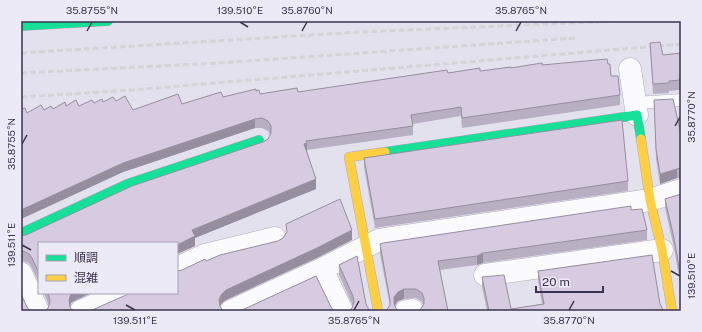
<svg xmlns="http://www.w3.org/2000/svg" width="702" height="332" font-family="'Public Sans','Noto Sans JP',sans-serif">
	<rect width="100%" height="100%" fill="#e4e1ef"/>
	<g fill="none" stroke-linecap="round" stroke-linejoin="round">
		<defs>
			<polyline id="lane" points="635,103 681,100"/>
			<g id="street">
				<polyline points="630,69 637,115"/>
				<polyline points="177,268 205,255 275,238"/>
				<polyline points="322,269 379,240 650,200 681,190"/>
				<polyline points="21,273 38,311"/>
				<polyline points="485,275 662,250"/>
				<polyline points="81,311 121,293"/>
				<polyline points="231,311 322,269 342,311"/>
				<polyline points="406,311 412,310"/>
			</g>
			<g id="fast">
				<polyline points="21,26 108,21"/>
				<polyline points="385,152 637,115 641,139"/>
				<polyline points="21,233 127,184 259,140"/>
			</g>
			<g id="slow">
				<polyline points="641,139 650,200 662,250 672,311"/>
				<polyline points="378,311 349,157 385,152"/>
			</g>
		</defs>
		<!-- lane casing -->
		<use href="#lane" stroke="#afabbc" stroke-width="13"/>
		<!-- street casing -->
		<use href="#street" stroke="#afabbc" stroke-width="23"/>
		<!-- fast casing -->
		<use href="#fast" stroke="#afabbc" stroke-width="10"/>
		<!-- slow casing -->
		<use href="#slow" stroke="#afabbc" stroke-width="10"/>
		<!-- lane -->
		<use href="#lane" stroke="#fbfafd" stroke-width="12"/>
		<!-- street -->
		<use href="#street" stroke="#fbfafd" stroke-width="22"/>
		<!-- fast -->
		<use href="#fast" stroke="#16e098" stroke-width="9"/>
		<!-- slow -->
		<use href="#slow" stroke="#ffcf43" stroke-width="9"/>
		<!-- rail -->
		<g stroke="#d4d3d8" stroke-width="3" stroke-dasharray="6 3" stroke-linecap="butt">
			<polyline points="21,53 360,32 617,21"/>
			<polyline points="21,73 219,63 575,38"/>
			<polyline points="21,97 133,90 681,44"/>
		</g>
	</g>
	<!-- wall -->
	<g fill="#b8afc2">
		<polygon points="650,43 663,55 681,53 681,88 680,88 680,90 669,91 669,93 653,94"/>
		<polygon points="608,64 611,76 620,95 620,105 462,128 461,116 413,124 413,135 307,150 316,189 195,238 195,246 177,254 177,243 39,243 39,283 32,268 29,263 23,261 21,261 21,236 26,235 263,142 268,139 270,135 268,131 262,128 255,128 123,172 21,219 21,109 27,113 53,109 66,106 79,106 94,103 116,101 133,110 182,104 256,91 260,94 298,92 448,73 480,71 542,65"/>
		<polygon points="654,100 681,134 681,178 677,178 660,184 656,159"/>
		<polygon points="364,158 628,181 628,191 375,228 364,167"/>
		<polygon points="681,194 681,289 674,248 665,208 665,199"/>
		<polygon points="631,210 647,230 647,240 483,263 477,265 440,270 448,311 420,310 423,305 422,302 416,298 404,299 398,301 395,306 386,311 390,306 380,254 380,244"/>
		<polygon points="339,265 366,304 369,310 352,308 353,306 339,275"/>
		<polygon points="538,271 660,304 663,310 664,311 487,311 482,287 482,277 511,309 542,304 538,280"/>
		<polygon points="44,293 91,293 76,300 71,303 70,307 48,308 49,306"/>
	</g>
	<!-- shaded-wall -->
	<g fill="#968e9e">
		<polygon points="255,119 255,128 123,172 21,219 21,210 123,163"/>
		<polygon points="307,143 307,153 304,144"/>
		<polygon points="677,169 677,178 660,184 660,174"/>
		<polygon points="316,179 316,189 195,238 195,246 177,254 177,245 192,230"/>
		<polygon points="352,230 352,240 317,258 226,300 221,304 219,309 219,300 221,295 226,290"/>
		<polygon points="483,253 483,263 477,265 477,256"/>
		<polygon points="404,289 404,299 398,301 394,306 394,297 398,292"/>
		<polygon points="72,293 91,293 76,300 71,303 69,309 69,300 71,294"/>
	</g>
	<!-- building -->
	<g fill="#d6cbe1" stroke="#968e9e">
		<polygon points="660,42 663,55 681,53 681,78 679,78 680,80 669,81 669,83 653,84 650,43"/>
		<polygon points="607,59 608,64 610,64 611,76 618,76 620,95 462,118 461,107 411,115 413,126 306,141 307,143 304,144 316,179 192,230 195,236 177,245 177,243 39,243 39,273 32,258 29,254 23,251 21,251 21,236 26,235 132,186 263,142 268,139 271,133 271,126 268,121 262,118 255,119 123,163 21,210 21,109 25,108 27,113 41,105 44,110 51,106 53,109 65,102 66,106 76,100 79,106 92,100 94,103 102,99 103,102 113,97 116,101 125,96 133,110 178,94 182,104 221,92 223,97 256,89 256,91 259,90 260,94 297,88 298,92 447,70 448,73 480,68 480,71 511,67 511,68 542,63 542,65"/>
		<polygon points="673,99 681,134 681,168 677,169 660,174 656,149 654,100"/>
		<polygon points="622,120 628,181 375,219 364,158"/>
		<polygon points="681,194 681,279 674,238 665,199"/>
		<polygon points="340,199 352,230 317,248 226,290 221,295 219,300 220,306 223,311 90,311 126,295 128,293 177,293 177,271 182,270 205,259 206,261 220,255 278,241 283,238 287,232 286,224"/>
		<polygon points="631,206 631,210 642,209 647,230 483,253 477,256 438,261 448,311 418,311 420,310 424,304 424,298 422,293 416,289 404,289 398,292 394,297 394,304 397,310 399,311 386,311 390,305 390,300 380,244 383,243"/>
		<polygon points="652,255 660,304 663,310 664,311 489,311 482,277 504,275 511,309 544,304 538,271"/>
		<polygon points="357,256 366,304 369,310 371,311 349,311 352,308 354,302 353,296 339,265"/>
		<polygon points="316,276 331,307 334,311 240,311"/>
		<polygon points="48,293 72,293 71,294 69,300 70,307 73,311 45,311 48,308 50,302 49,296"/>
		<polygon points="21,294 27,307 30,311 21,311"/>
	</g>
	<!-- ticks -->
	<path fill="none" stroke="#3a334d" stroke-width="1.5" d="M240,22L248,27M87,31L92,22M302,31L307,22M516,31L521,22M675,126L680,117M22,144L27,135M22,245L31,250M671,271L680,276M126,305L135,310M354,310L359,301M569,310L574,301"/>
	<!-- border -->
	<rect width="702" height="332" fill="none" stroke="#edeaf8" stroke-width="44"/>
	<!-- legend -->
	<rect x="38" y="242" width="140" height="52" fill="#edeaf8" stroke="#a5a1b4"/>
	<rect x="46" y="255" width="20" height="6" fill="#16e098" stroke="#a5a1b4"/>
	<text x="74" y="262" font-size="12" fill="#3a334d">順調</text>
	<rect x="46" y="275" width="20" height="6" fill="#ffcf43" stroke="#a5a1b4"/>
	<text x="74" y="282" font-size="12" fill="#3a334d">混雑</text>
	<!-- scale -->
	<path d="M536 286v6h67v-6" fill="none" stroke="#3a334d" stroke-width="2"/>
	<text x="542" y="286" font-size="12" fill="#3a334d" stroke="#edeaf8" stroke-width="3" paint-order="stroke">20 m</text>
	<rect x="22" y="22" width="658" height="288" fill="none" stroke="#3a334d" stroke-width="1.5"/>
	<g font-size="10" text-anchor="middle" fill="#3a334d">
		<text x="92" y="14">35.8755°N</text>
		<text x="240" y="14">139.510°E</text>
		<text x="307" y="14">35.8760°N</text>
		<text x="521" y="14">35.8765°N</text>
		<text transform="translate(691 117) rotate(-90)" y="4">35.8770°N</text>
		<text transform="translate(11 144) rotate(-90)" y="4">35.8755°N</text>
		<text transform="translate(11 245) rotate(-90)" y="4">139.511°E</text>
		<text transform="translate(691 276) rotate(-90)" y="4">139.510°E</text>
		<text x="135" y="324">139.511°E</text>
		<text x="354" y="324">35.8765°N</text>
		<text x="569" y="324">35.8770°N</text>
	</g>
</svg>
